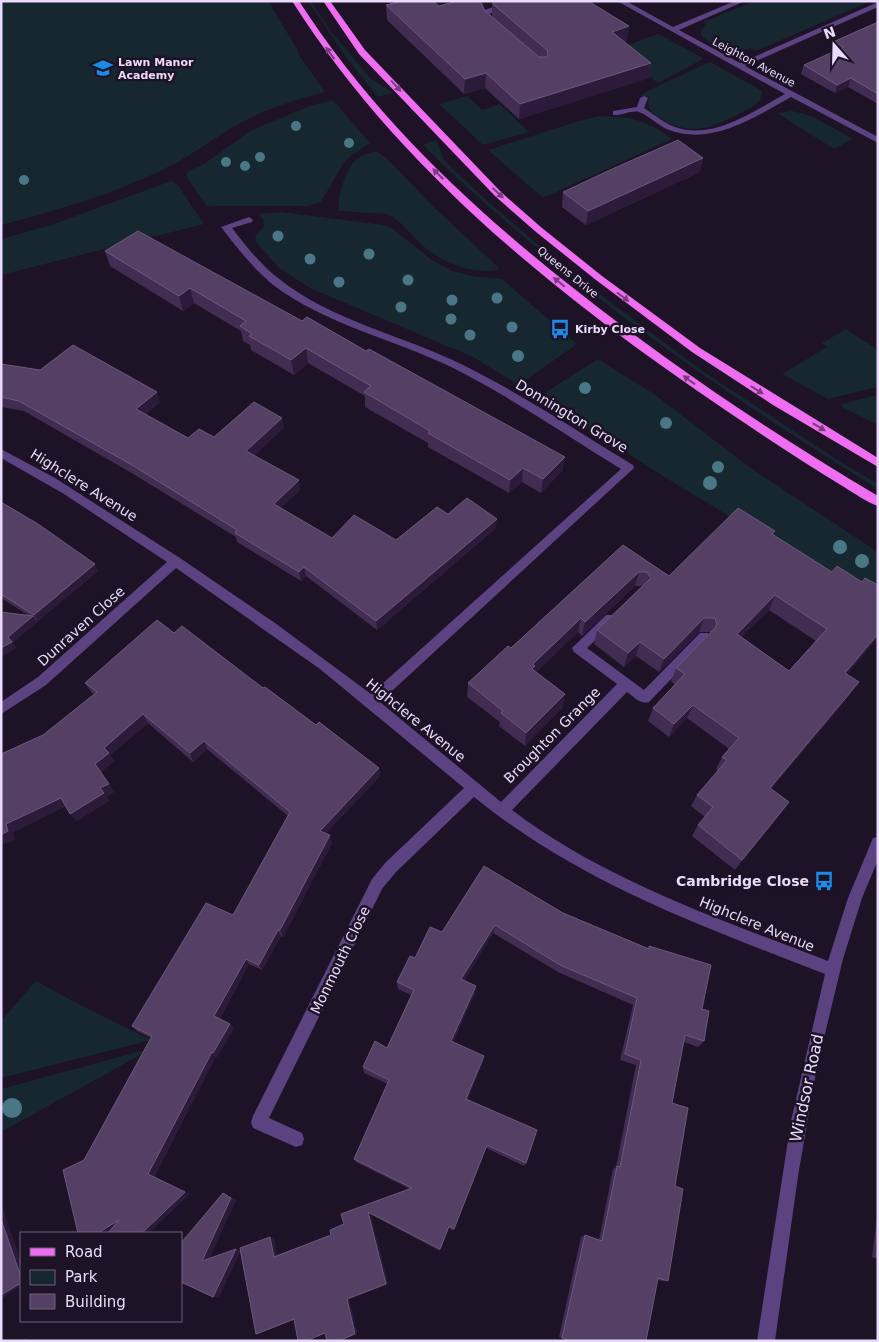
<svg xmlns="http://www.w3.org/2000/svg" width="879" height="1342" font-family="'DejaVu Sans',sans-serif">
	<rect width="100%" height="100%" fill="#1d1226"/>
	<!-- green -->
	<g fill="#162730">
		<path d="M1,1H268L297,49L299,55L325,92C300,99 274,106 250,118C225,130 204,147 181,160C125,191 62,209 1,225Z"/>
		<polygon points="308,1 311,1 330,30 370,78 393,93 378,97 349,61"/>
		<path d="M754,1H871L756,51L751,48C735,55 713,48 701,35V31L706,24L703,22Z"/>
		<polygon points="658,34 703,58 703,59 658,83 615,50"/>
		<path d="M707,63H712L762,91L760,101C753,107 744,111 736,115C707,131 687,136 657,116C650,112 646,106 649,97L640,96L648,91Z"/>
		<polygon points="467,96 482,110 500,104 529,132 483,145 439,104"/>
		<polygon points="333,100 370,143 352,155 343,164 321,202 308,206 211,206 206,205 187,178 186,174 189,171 204,164 252,130 310,106"/>
		<polygon points="792,111 812,116 853,139 834,149 777,113"/>
		<path d="M599,116C634,117 644,119 672,139L543,198L488,150L576,122Z"/>
		<path d="M436,140L444,160L485,199L569,271L701,370L836,459L878,484V489C715,389 559,279 423,145Z"/>
		<path d="M376,151L386,158L436,209L499,268L498,270C470,274 442,263 421,244C409,234 402,219 385,214L339,211C336,200 346,170 354,162C359,156 369,153 376,151Z"/>
		<polygon points="171,181 177,184 204,224 1,275 1,239 51,225"/>
		<polygon points="281,212 384,225 393,229 433,261 452,271 472,276 502,279 577,344 519,385 473,357 310,288 279,268 255,241 256,235 264,227 263,219 258,214"/>
		<polygon points="846,329 878,350 878,387 828,399 782,374 827,347 822,343"/>
		<polygon points="598,359 654,394 752,469 878,552 878,605 679,486 538,397"/>
		<polygon points="878,395 878,425 842,407 841,404"/>
		<polygon points="36,981 88,1009 151,1040 1,1078 1,1021"/>
		<polygon points="141,1051 144,1053 1,1132 1,1089"/>
	</g>
	<g fill="none" stroke-linecap="round" stroke-linejoin="round">
		<!-- minor -->
		<g fill="#5b4280" fill-rule="evenodd">
			<polygon points="510,1 521,1 489,14 496,25 489,27 482,18 482,11"/>
			<path d="M617,1H626L673,27L735,1H745L679,30L740,63L878,2V7L745,66L878,137V143L791,97C755,117 712,146 669,130C658,126 650,116 639,112C632,110 621,116 613,115V111L637,107L640,98L644,96L648,98L644,108C655,115 665,124 678,128C715,139 754,111 785,94Z"/>
			<path d="M249,217L253,220L252,222L232,228C246,246 260,264 278,278C331,321 403,335 463,365C522,394 577,431 633,465L634,468L380,702L501,802L617,684L574,652L572,648L606,615H614L616,619L614,623L587,648L644,690L700,633H708L710,637L708,641L649,702C641,705 634,697 627,692L512,810C606,881 719,919 828,961L848,898L873,838L878,837V860L862,898L843,959L817,1067L798,1176L775,1341H757L791,1121L825,974C699,925 580,883 474,797L396,872L382,889L269,1118L302,1133L304,1139L302,1145L296,1147L253,1128L251,1122L253,1116L372,879L386,862L464,788L320,669L176,568L46,685L1,714V702L38,677L167,562L64,494L1,458V449L55,478L180,558L275,623L371,694L621,469C566,435 512,398 455,369C395,339 325,325 272,284C253,268 236,247 221,227Z"/>
		</g>
		<!-- major -->
		<g fill="#ee6df0" fill-rule="evenodd">
			<path d="M292,1H299C371,113 468,205 572,287C669,364 772,433 878,496V506C866,502 854,493 844,487C815,469 786,451 758,432C582,315 406,181 292,1Z"/>
			<polygon points="323,1 330,1 365,50 501,192 542,228 602,276 700,348 878,458 878,467 773,405 692,352 596,280 536,232 495,196 359,54"/>
		</g>
	</g>
	<!-- trees -->
	<g fill="#4a7786">
		<circle cx="296" cy="126" r="5"/>
		<circle cx="349" cy="143" r="5"/>
		<circle cx="260" cy="157" r="5"/>
		<circle cx="226" cy="162" r="5"/>
		<circle cx="245" cy="166" r="5"/>
		<circle cx="24" cy="180" r="5"/>
		<circle cx="278" cy="236" r="5.5"/>
		<circle cx="369" cy="254" r="5.5"/>
		<circle cx="310" cy="259" r="5.5"/>
		<circle cx="408" cy="280" r="5.5"/>
		<circle cx="339" cy="282" r="5.5"/>
		<circle cx="497" cy="298" r="5.5"/>
		<circle cx="452" cy="300" r="5.5"/>
		<circle cx="401" cy="307" r="5.5"/>
		<circle cx="451" cy="319" r="5.5"/>
		<circle cx="512" cy="327" r="5.5"/>
		<circle cx="470" cy="335" r="5.5"/>
		<circle cx="518" cy="356" r="6"/>
		<circle cx="585" cy="388" r="6"/>
		<circle cx="666" cy="423" r="6"/>
		<circle cx="718" cy="467" r="6"/>
		<circle cx="710" cy="483" r="7"/>
		<circle cx="840" cy="547" r="7"/>
		<circle cx="862" cy="561" r="7"/>
		<circle cx="12" cy="1108" r="10"/>
	</g>
	<!-- wall -->
	<g fill="#422d52" fill-rule="evenodd">
		<polygon points="458,1 484,1 484,8 485,11 492,16 492,1 627,41 624,42 651,63 649,78 519,119 485,88 464,94 387,20 386,5 439,6"/>
		<polygon points="878,22 878,104 848,87 835,93 801,74 804,65 834,52 831,50 833,42"/>
		<polygon points="703,158 700,172 586,225 562,207 563,192"/>
		<polygon points="138,231 563,470 541,493 522,482 509,493 428,447 428,443 365,407 365,396 308,363 294,375 251,350 250,345 243,341 241,331 194,303 183,311 110,266 105,251"/>
		<polygon points="1,364 160,402 146,414 188,438 214,437 284,428 254,455 300,490 281,508 332,538 396,540 448,514 496,528 377,630 306,576 301,581 237,542 236,537 135,475 24,411 1,407"/>
		<polygon points="1,502 98,571 38,621 36,620 37,622 12,643 16,648 1,657 28,615 1,598"/>
		<path d="M773,535L878,637L847,674L850,695L771,789L789,802L781,813L735,870L692,836L698,825L705,817L691,806L697,795L718,771L716,769L722,757L729,749L687,718L669,737L648,721L653,708L675,684L671,682L676,668L710,633V632H699L659,672L636,656L624,667L594,644L597,630L642,586H635L582,636L578,632L536,672L563,707L525,746L499,726L500,722L467,697L468,683L511,648L623,545L669,576ZM769,610L816,641L789,671L741,637Z"/>
		<polygon points="174,633 263,688 316,725 379,768 380,776 326,833 332,843 283,937 281,936 262,970 249,964 220,1018 234,1028 217,1057 216,1056 154,1177 190,1194 106,1233 84,1160 151,1038 137,1031 132,1026 233,915 288,816 207,749 193,762 148,723 110,755 114,761 101,772 114,792 106,796 109,801 76,821 66,806 13,832 15,839 1,845 43,735 94,694 91,692 85,683"/>
		<polygon points="563,913 648,949 649,946 702,1009 704,1041 698,1047 684,1042 672,1103 675,1186 668,1281 662,1281 658,1280 568,1341 559,1337 581,1237 585,1235 599,1240 613,1169 616,1167 636,1065 620,1060 633,1005 558,972 493,933 464,981 476,986 475,993 453,1042 483,1062 467,1100 526,1163 524,1166 486,1148 453,1231 449,1228 440,1251 370,1214 388,1284 349,1299 357,1333 325,1334 294,1320 260,1333 256,1334 240,1251 219,1297 213,1297 181,1282 223,1193 236,1200 209,1258 240,1250 274,1239 277,1255 331,1235 344,1224 410,1189 356,1162 354,1159 388,1084 364,1073 363,1067 387,1048 411,995 398,989 397,982 415,958 442,932"/>
		<polygon points="878,1209 878,1259 872,1257"/>
	</g>
	<!-- shaded-wall -->
	<g fill="#2b1a39">
		<polygon points="480,1 484,1 484,9"/>
		<polygon points="629,26 627,41 610,47 612,32"/>
		<polygon points="651,63 649,78 519,119 520,104"/>
		<polygon points="486,73 485,88 464,94 465,79"/>
		<polygon points="851,78 848,87 835,93 837,85"/>
		<polygon points="703,158 700,172 586,225 588,211"/>
		<polygon points="190,288 194,303 183,311 179,296"/>
		<polygon points="306,348 308,363 294,375 291,360"/>
		<polygon points="157,392 160,402 140,419 136,409"/>
		<polygon points="282,418 284,428 249,461 246,451"/>
		<polygon points="565,457 563,470 541,493 543,479"/>
		<polygon points="523,468 522,482 509,493 510,480"/>
		<polygon points="299,480 300,490 276,513 274,504"/>
		<polygon points="497,519 496,528 377,630 376,621"/>
		<polygon points="95,564 98,571 38,621 34,615"/>
		<polygon points="304,567 306,576 301,581 299,572"/>
		<polygon points="639,572 635,586 582,636 585,622"/>
		<polygon points="775,595 769,610 731,648 737,634"/>
		<polygon points="33,616 37,622 12,643 8,637"/>
		<polygon points="581,618 578,632 534,674 530,682 533,664"/>
		<polygon points="704,618 699,632 659,672 664,659"/>
		<polygon points="878,634 878,637 837,686 845,673"/>
		<polygon points="12,642 16,648 1,657 1,648"/>
		<polygon points="640,642 636,656 624,667 628,653"/>
		<polygon points="859,682 850,695 762,800 770,788"/>
		<polygon points="565,694 563,707 525,746 526,733"/>
		<polygon points="693,705 687,718 669,737 674,724"/>
		<polygon points="143,714 148,723 110,755 114,761 101,772 95,764 104,748"/>
		<polygon points="204,741 207,749 193,762 190,753"/>
		<polygon points="379,768 380,776 322,838 320,831"/>
		<polygon points="109,784 114,792 106,796 100,788"/>
		<polygon points="104,793 109,801 76,821 70,814"/>
		<polygon points="61,798 66,806 13,832 15,839 1,845 1,835 6,824"/>
		<polygon points="789,802 781,813 735,870 742,860"/>
		<polygon points="330,835 332,843 283,937 280,930"/>
		<polygon points="495,925 493,933 461,987 461,979"/>
		<polygon points="278,930 281,936 262,970 259,965"/>
		<polygon points="246,959 249,964 218,1021 214,1016"/>
		<polygon points="476,986 475,993 451,1047 451,1041"/>
		<polygon points="230,1024 234,1028 217,1057 213,1053"/>
		<polygon points="212,1052 216,1056 154,1177 190,1194 149,1233 142,1233 148,1174"/>
		<polygon points="484,1056 483,1062 465,1104 466,1099"/>
		<polygon points="223,1193 236,1200 208,1262 202,1261"/>
		<polygon points="1,1203 21,1261 21,1277 1,1219"/>
		<polygon points="368,1212 370,1214 388,1284 349,1299 357,1333 355,1334 347,1299"/>
		<polygon points="119,1220 125,1222 106,1233 98,1233"/>
		<polygon points="270,1237 274,1239 278,1258 274,1257"/>
		<polygon points="236,1249 241,1250 219,1297 213,1297"/>
		<polygon points="21,1283 21,1286 1,1299 1,1295"/>
		<polygon points="27,1338 29,1341 23,1341 21,1339"/>
	</g>
	<!-- building -->
	<g fill="#544064" stroke="#6b587c" fill-rule="evenodd">
		<polygon points="401,1 433,1 439,6 458,1 480,1 485,11 539,57 546,57 548,55 547,50 494,5 492,1 588,1 629,26 612,32 651,63 520,104 486,73 465,79 386,5"/>
		<polygon points="878,22 878,94 851,78 837,85 804,65 844,47 833,42"/>
		<polygon points="678,140 703,158 588,211 563,192 610,170"/>
		<polygon points="138,231 302,321 307,317 366,351 369,349 565,457 543,479 523,468 510,480 428,433 430,431 364,392 371,386 306,348 291,360 249,336 252,334 240,326 246,321 190,288 179,296 105,251"/>
		<polygon points="73,345 157,392 136,409 188,438 199,429 214,437 254,402 282,418 246,451 299,480 274,504 332,538 354,515 396,540 437,507 448,514 467,498 497,519 376,621 304,567 299,572 235,533 237,530 132,465 19,401 1,397 1,364 40,370"/>
		<polygon points="1,502 38,524 95,564 34,615 1,594"/>
		<path d="M738,508L775,531L772,534L832,572L837,566L862,582L865,578L878,585V634L845,673L859,682L770,788L789,802L742,860L698,825L713,807L697,795L727,760L722,757L739,738L693,705L674,724L653,708L685,674L676,668L715,628L717,624L715,618H704L664,659L640,642L628,653L597,630L651,578L647,572H639L585,622L581,618L533,664L535,666L532,669L565,694L526,733L501,713L503,711L468,683L508,646L511,648L623,545L669,576ZM775,595L827,629L789,671L737,634Z"/>
		<polygon points="1,612 33,616 8,637 12,642 1,648"/>
		<polygon points="157,620 174,633 182,626 263,688 265,687 316,725 319,722 379,768 320,831 330,835 280,930 278,930 259,965 246,959 214,1016 230,1024 213,1053 212,1052 148,1174 185,1192 142,1233 108,1233 119,1220 98,1233 78,1233 63,1170 84,1160 152,1036 132,1026 206,903 233,915 290,812 204,741 190,753 143,714 104,748 109,753 95,764 109,784 100,788 104,793 70,814 61,798 6,824 8,831 1,835 1,754 43,735 97,692 85,683"/>
		<polygon points="484,866 563,913 649,949 649,946 711,965 702,1009 709,1011 704,1041 685,1035 672,1103 688,1108 675,1186 683,1189 668,1281 658,1278 646,1341 569,1341 562,1338 585,1235 602,1241 617,1166 620,1167 641,1060 625,1054 637,998 560,965 495,925 461,979 476,986 451,1041 484,1056 466,1099 537,1130 526,1163 487,1145 454,1229 449,1226 440,1249 368,1212 386,1284 347,1299 355,1334 338,1341 327,1341 325,1333 306,1341 298,1341 294,1319 256,1334 240,1248 270,1237 274,1257 331,1235 330,1230 344,1224 341,1214 412,1188 354,1159 389,1080 363,1067 375,1041 387,1048 414,990 397,982 410,956 415,958 430,927 442,932"/>
		<polygon points="223,1193 231,1198 202,1261 236,1249 213,1297 181,1282 181,1243"/>
		<polygon points="1,1219 21,1277 21,1283 1,1295"/>
	</g>
	<!-- one-way arrows -->
	<defs><path id="oneway-solid" d="M-6-.8H1V-3.2L6.5 0L1 3.2V.8H-6Z" transform="scale(1.25)"/></defs>
	<g fill="#7b3b81">
		<use href="#oneway-solid" transform="translate(330 53) rotate(-126)"/>
		<use href="#oneway-solid" transform="translate(396 86) rotate(48)"/>
		<use href="#oneway-solid" transform="translate(438 174) rotate(-135)"/>
		<use href="#oneway-solid" transform="translate(498 193) rotate(43)"/>
		<use href="#oneway-solid" transform="translate(559 282) rotate(-141)"/>
		<use href="#oneway-solid" transform="translate(623 297) rotate(37)"/>
		<use href="#oneway-solid" transform="translate(689 380) rotate(-144)"/>
		<use href="#oneway-solid" transform="translate(757 390) rotate(32)"/>
		<use href="#oneway-solid" transform="translate(819 427) rotate(31)"/>
	</g>
	<!-- icons -->
	<defs>
		<symbol id="school-bare" viewBox="-9 -9 18 18"><path d="M0-5L7-2L0 1L-7-2ZM-4 1L0 2.5L4 1V4Q0 6-4 4Z" fill="#1b8be8" stroke="#1d1226" stroke-width="2.5" paint-order="stroke"/></symbol>
		<symbol id="bus-bare" viewBox="-9 -9 18 18"><path d="M-5-6H5V4H4V6H2V4H-2V6H-4V4H-5ZM-3.5-4V0h7V-4ZM-3.5 1.2v1.5H-2V1.2ZM2 1.2v1.5H3.5V1.2Z" fill="#1b8be8" stroke="#1d1226" stroke-width="2.5" paint-order="stroke"/></symbol>
	</defs>
	<g fill-rule="evenodd">
		<use href="#school-bare" x="89" y="54" width="28" height="28"/>
		<use href="#bus-bare" x="546" y="315" width="28" height="28"/>
		<use href="#bus-bare" x="810" y="867" width="28" height="28"/>
	</g>
	<g text-anchor="middle" stroke-width="5" stroke-linejoin="round" paint-order="stroke">
		<!-- far-poi labels -->
		<g font-size="11" font-weight="bold" fill="#eadbfb" stroke="#1d1226" text-anchor="start">
			<text x="118" y="66">Lawn Manor<tspan x="118" dy="13">Academy</tspan></text>
			<text x="575" y="333">Kirby Close</text>
		</g>
		<!-- far-street labels -->
		<g font-size="11" fill="#eadbfb" stroke="#1d1226">
			<text transform="translate(754 62) rotate(28)" y="4">Leighton Avenue</text>
			<text transform="translate(568 272) rotate(39)" y="4">Queens Drive</text>
		</g>
		<!-- street labels -->
		<g font-size="14" fill="#eadbfb" stroke="#1d1226">
			<text transform="translate(572 416) rotate(31)" y="5">Donnington Grove</text>
			<text transform="translate(84 485) rotate(32)" y="5">Highclere Avenue</text>
			<text transform="translate(81 626) rotate(-42)" y="5">Dunraven Close</text>
			<text transform="translate(416 720) rotate(39)" y="5">Highclere Avenue</text>
			<text transform="translate(552 735) rotate(-45)" y="5">Broughton Grange</text>
			<text transform="translate(757 924) rotate(22)" y="5">Highclere Avenue</text>
			<text transform="translate(340 960) rotate(-64)" y="5">Monmouth Close</text>
		</g>
		<!-- poi labels -->
		<g font-size="14" font-weight="bold" fill="#eadbfb" stroke="#1d1226" text-anchor="end">
			<text x="809" y="886">Cambridge Close</text>
		</g>
		<!-- near-street labels -->
		<g font-size="16" fill="#eadbfb" stroke="#1d1226">
			<text transform="translate(806 1088) rotate(-78)" y="6">Windsor Road</text>
		</g>
	</g>
	<!-- border -->
	<rect width="879" height="1342" fill="none" stroke="#eadbfb" stroke-width="5"/>
	<!-- legend -->
	<rect x="20" y="1232" width="162" height="90" fill="#1d1226" stroke="#6f627b"/>
	<rect x="30" y="1248" width="25" height="8" fill="#ee6df0" stroke="#6f627b"/>
	<text x="65" y="1257" font-size="15" fill="#eadbfb">Road</text>
	<rect x="30" y="1270" width="25" height="15" fill="#162730" stroke="#6f627b"/>
	<text x="65" y="1282" font-size="15" fill="#eadbfb">Park</text>
	<rect x="30" y="1294" width="25" height="15" fill="#544064" stroke="#6f627b"/>
	<text x="65" y="1307" font-size="15" fill="#eadbfb">Building</text>
	<!-- north arrow -->
	<g transform="translate(834 45) rotate(340)" stroke="#1d1226" stroke-width="4" paint-order="stroke">
	<path d="M0-4L9 19L0 12L-9 19Z" fill="#eadbfb"/>
	<text y="-8" font-size="14" font-weight="bold" text-anchor="middle" fill="#eadbfb">N</text>
	</g>
</svg>
